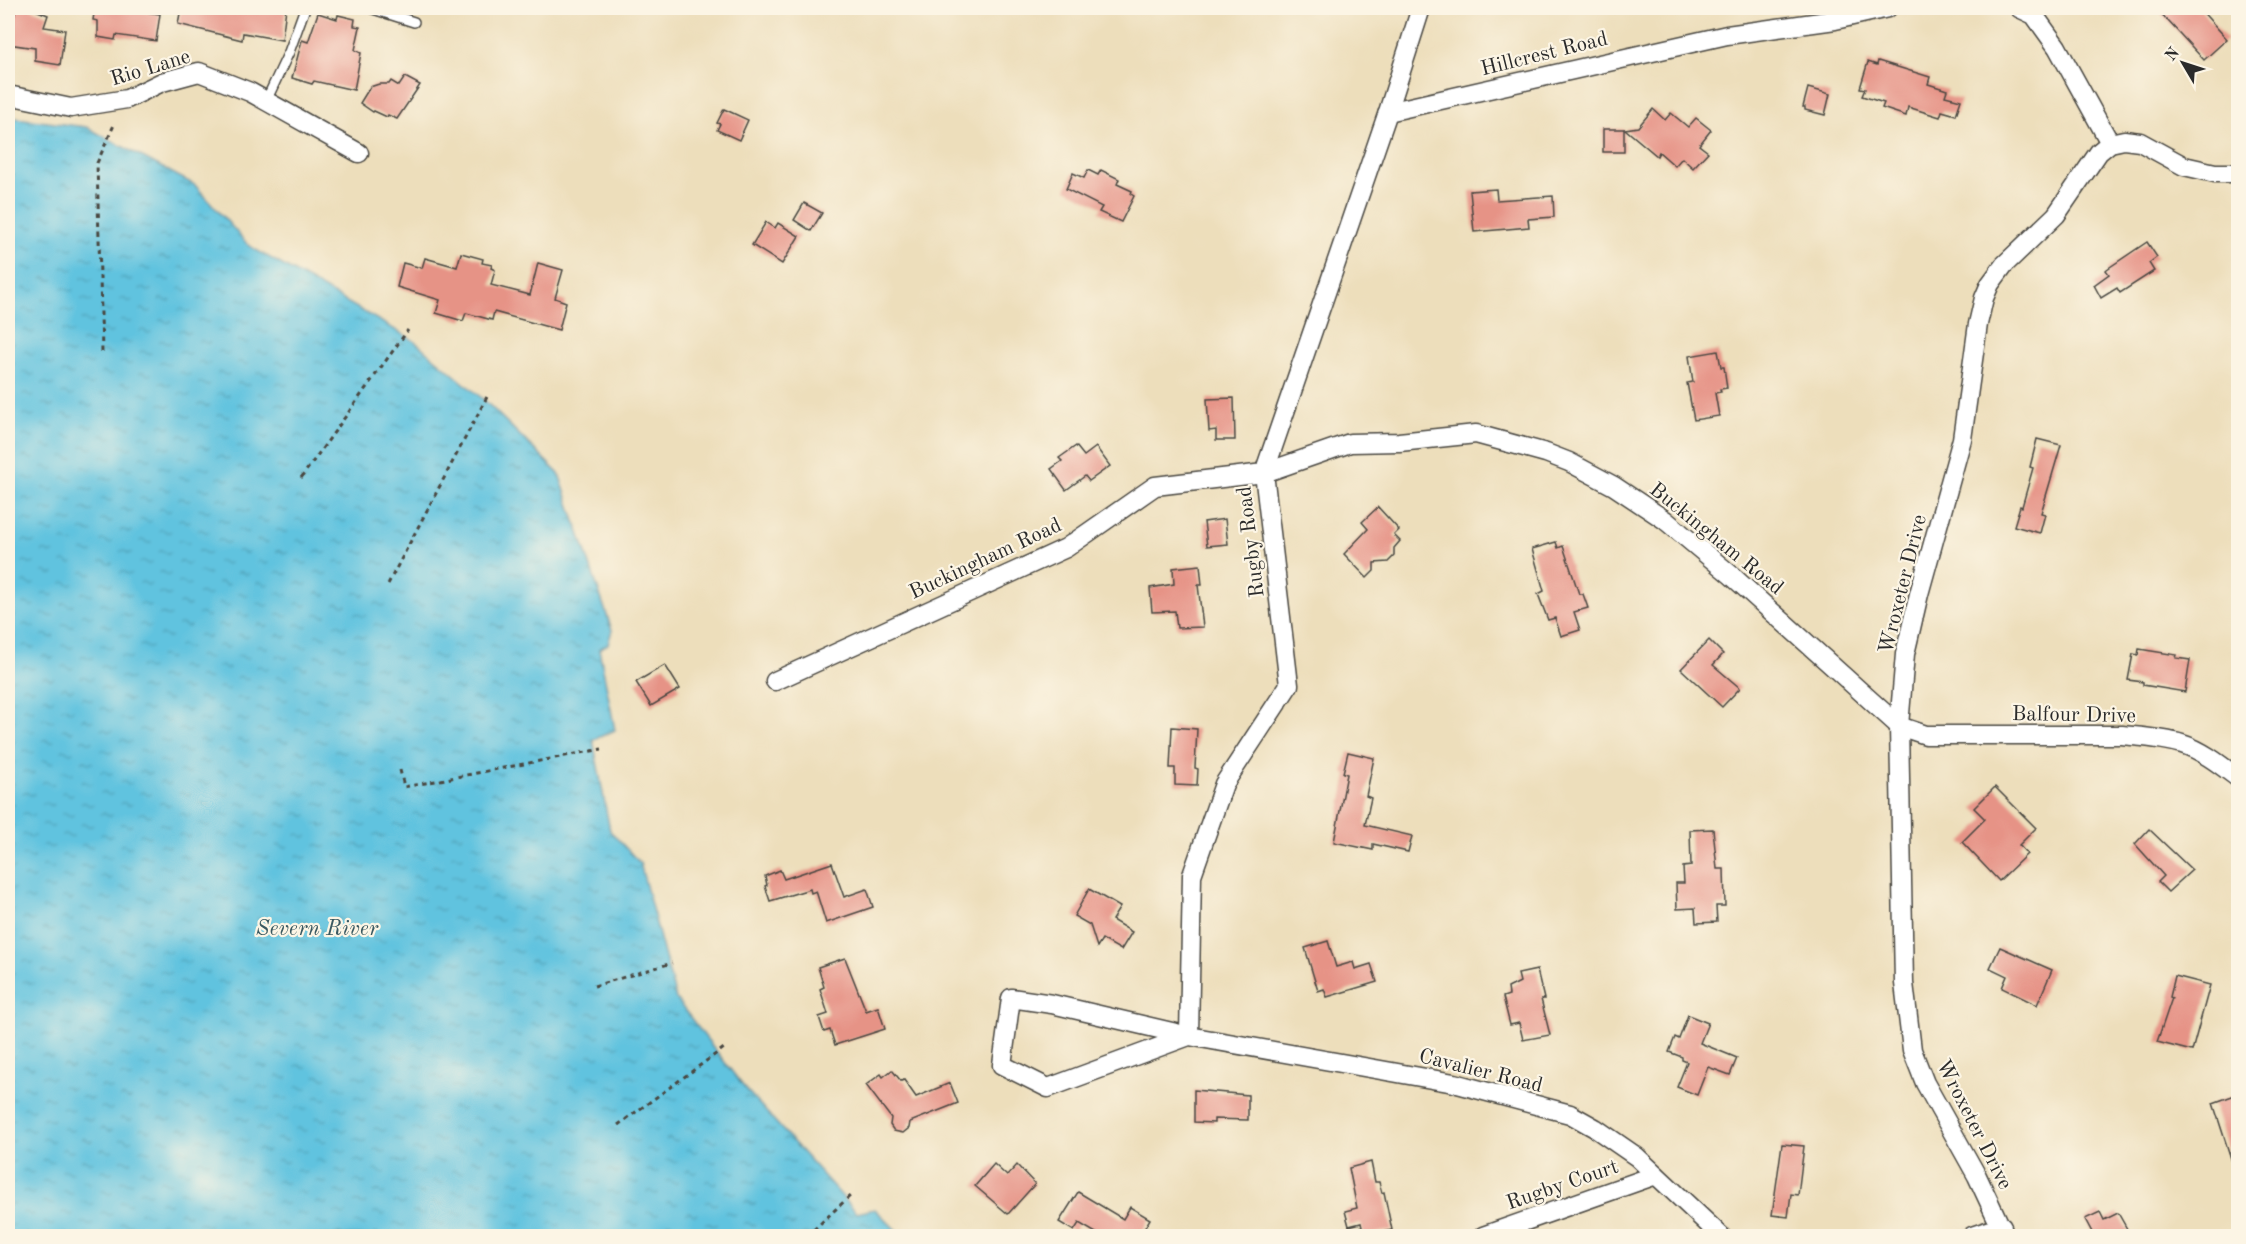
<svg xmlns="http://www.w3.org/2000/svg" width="2246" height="1244" font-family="'Old Standard TT',serif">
	<defs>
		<pattern id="water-ripples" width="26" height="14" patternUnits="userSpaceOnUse" patternTransform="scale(1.5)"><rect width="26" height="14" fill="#60c3df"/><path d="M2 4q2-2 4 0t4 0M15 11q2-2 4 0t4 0" fill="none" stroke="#4f9fb5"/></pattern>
	</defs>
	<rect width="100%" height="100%" fill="#fcf5e5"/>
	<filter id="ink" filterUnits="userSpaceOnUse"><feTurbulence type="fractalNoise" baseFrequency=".0167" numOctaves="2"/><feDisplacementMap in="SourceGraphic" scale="12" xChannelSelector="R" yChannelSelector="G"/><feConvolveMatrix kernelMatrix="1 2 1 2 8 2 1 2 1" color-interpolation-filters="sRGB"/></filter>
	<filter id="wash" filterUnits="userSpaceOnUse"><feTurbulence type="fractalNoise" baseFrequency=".008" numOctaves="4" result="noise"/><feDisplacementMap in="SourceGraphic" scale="24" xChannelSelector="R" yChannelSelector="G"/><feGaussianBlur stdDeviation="1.35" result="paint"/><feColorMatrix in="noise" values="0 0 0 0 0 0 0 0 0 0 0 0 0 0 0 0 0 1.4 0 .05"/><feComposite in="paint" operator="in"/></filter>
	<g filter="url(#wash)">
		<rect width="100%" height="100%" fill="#eddebb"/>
		<!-- water -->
		<polygon fill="url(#water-ripples)" stroke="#467785" stroke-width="1.5" points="8,117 86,127 195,185 249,246 413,340 483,399 559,474 612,630 608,644 599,649 615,730 593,740 610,831 640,863 676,999 743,1086 857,1213 875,1209 902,1236 8,1236"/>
		<g id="blocks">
			<!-- building -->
			<g fill="#e69386">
				<polygon points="16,8 30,8 48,15 44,27 65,30 60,65 35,61 35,48 8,44 8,17 14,18"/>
				<polygon points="95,8 117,8 160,14 156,41 116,35 115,40 98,37 98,21 93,20"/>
				<polygon points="181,8 286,8 282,40 243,33 242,40 178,24"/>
				<polygon points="2156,8 2199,8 2227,39 2204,60"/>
				<polygon points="318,13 337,19 338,15 355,19 354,26 360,27 355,50 361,53 354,90 314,81 312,84 292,78 302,40 308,42"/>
				<polygon points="1878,61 1930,77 1928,84 1947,90 1945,96 1961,100 1956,115 1942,111 1940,117 1908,107 1906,116 1882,108 1884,103 1862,96 1865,89 1860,88 1868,62 1877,65"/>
				<polygon points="405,77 420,85 397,119 388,115 387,117 374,111 373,112 360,103 370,87 379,84 389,84 391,81 399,86"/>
				<polygon points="1808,88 1830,94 1825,115 1805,110 1805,107 1803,107"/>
				<polygon points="724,109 748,120 739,140 717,130 720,124 717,123"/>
				<polygon points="1653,109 1665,120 1671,113 1688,127 1696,118 1711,130 1699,145 1708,152 1693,168 1682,158 1675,166 1659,152 1657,156 1625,129 1638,127"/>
				<rect x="1603" y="129" width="21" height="23"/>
				<polygon points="1088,170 1098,175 1101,170 1119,179 1117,184 1132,191 1131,194 1134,196 1121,222 1099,212 1102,207 1066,189 1073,173 1084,178"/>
				<polygon points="1496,189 1497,200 1553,196 1554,217 1528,219 1529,227 1474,232 1470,191"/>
				<polygon points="804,203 822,213 811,231 794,220"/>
				<polygon points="766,222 775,228 778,223 799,236 782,264 752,245"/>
				<polygon points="2147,242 2157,257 2149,263 2154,271 2120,293 2117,288 2101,298 2094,285 2109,274 2106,270 2107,269"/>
				<polygon points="461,253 483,259 482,263 492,265 491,268 495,270 491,285 530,295 538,263 563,270 555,298 566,302 559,330 494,312 492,320 466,313 463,321 436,313 440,300 397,287 403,263 422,268 425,258 457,267"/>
				<polygon points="1718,351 1721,367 1724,367 1727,388 1720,389 1721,392 1715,393 1719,416 1694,420 1687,383 1693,382 1689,356"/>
				<polygon points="1234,398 1235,440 1216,440 1216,430 1209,431 1207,399"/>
				<polygon points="2037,439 2061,445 2041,513 2045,514 2040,533 2014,526 2020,506 2022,507 2033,468 2030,467"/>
				<polygon points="1076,446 1084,456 1096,447 1110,466 1089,481 1085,476 1066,490 1051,469 1062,461 1059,458"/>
				<polygon points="1378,507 1399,530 1394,535 1400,541 1394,548 1394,556 1388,562 1374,563 1374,571 1367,578 1344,554 1368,529 1362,522"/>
				<polygon points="1225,519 1228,544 1207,546 1204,522"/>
				<polygon points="1556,542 1558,548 1563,546 1579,594 1583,594 1588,608 1574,612 1580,630 1561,636 1555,618 1548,620 1538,594 1544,591 1532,549"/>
				<polygon points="1200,565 1202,585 1198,585 1203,627 1177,628 1175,611 1152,612 1150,588 1174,584 1173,568"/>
				<polygon points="1709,640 1723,654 1713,665 1740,688 1722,707 1681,669"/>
				<polygon points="2139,649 2177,655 2176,658 2190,660 2185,692 2143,685 2143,682 2128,680 2133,654 2138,655"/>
				<polygon points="665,665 680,689 651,706 636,682"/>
				<polygon points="1172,727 1197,729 1195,768 1198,769 1197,786 1175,785 1175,768 1170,768"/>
				<polygon points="1348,752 1374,758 1366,796 1371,798 1365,825 1412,836 1408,852 1373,844 1373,850 1334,842 1347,774 1343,773"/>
				<polygon points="1995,787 2036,828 2019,845 2027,854 1999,881 1962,842 1985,819 1974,808"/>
				<polygon points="1713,829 1717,869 1724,869 1725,906 1716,906 1717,922 1696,923 1695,908 1677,909 1676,883 1684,883 1683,867 1691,866 1690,830"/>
				<polygon points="2149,829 2192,870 2168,892 2158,882 2164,876 2135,844"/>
				<polygon points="832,863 844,897 867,889 873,907 826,923 816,891 811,893 810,889 770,901 765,886 767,885 765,876 780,870 784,879"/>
				<polygon points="1089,889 1120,907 1112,920 1132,932 1121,950 1102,939 1097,947 1090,925 1074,916"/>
				<polygon points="1328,941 1336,967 1353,962 1355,969 1371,964 1377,982 1327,997 1324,989 1318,991 1305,948"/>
				<polygon points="2000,947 2052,970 2037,1005 2002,988 2007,976 1990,968"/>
				<polygon points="845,958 866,1011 878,1007 885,1029 835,1045 830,1030 824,1032 819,1017 828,1014 820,989 824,987 818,967"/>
				<polygon points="1537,970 1544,999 1541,999 1550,1035 1523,1040 1519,1023 1510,1025 1503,997 1509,995 1508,988 1520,982 1518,974"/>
				<polygon points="2175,976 2210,985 2192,1051 2157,1042 2172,998 2170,997"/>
				<polygon points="1688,1015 1708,1023 1700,1043 1737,1058 1730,1075 1708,1067 1697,1095 1677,1087 1687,1062 1682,1060 1682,1057 1669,1052 1675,1037 1679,1039"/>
				<polygon points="892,1070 901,1081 904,1080 916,1097 950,1083 958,1103 910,1122 909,1128 903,1133 894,1131 890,1125 891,1118 866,1085 881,1074 883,1077"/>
				<polygon points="1194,1090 1248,1095 1248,1120 1214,1119 1214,1123 1194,1122"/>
				<polygon points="2235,1095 2238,1107 2238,1170 2235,1171 2213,1103"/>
				<polygon points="1782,1144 1804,1146 1798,1195 1791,1194 1788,1217 1772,1215"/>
				<polygon points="1371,1162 1375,1182 1379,1182 1382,1193 1384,1192 1392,1230 1364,1236 1361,1223 1349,1226 1345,1211 1357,1208 1349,1168"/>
				<polygon points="994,1164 1007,1176 1017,1165 1035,1184 1008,1214 975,1186"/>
				<polygon points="1078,1192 1123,1219 1130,1207 1150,1219 1140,1236 1101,1236 1079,1223 1074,1231 1059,1222"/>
				<polygon points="2100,1212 2104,1220 2118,1213 2131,1236 2094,1236 2085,1219"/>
			</g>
		</g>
	</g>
	<g filter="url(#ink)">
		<use href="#blocks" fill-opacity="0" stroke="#484641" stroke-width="1.5"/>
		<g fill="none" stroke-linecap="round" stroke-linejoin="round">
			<defs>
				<g id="lane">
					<polyline points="370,8 414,22"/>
					<polyline points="266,101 289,52 305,8"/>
				</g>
				<g id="street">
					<polyline points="1421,8 1388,112 1264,473 1289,685 1224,784 1192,875 1189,1036 1048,1088 1002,1065 1011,998 1052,1004 1189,1036 1454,1083 1570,1114 1595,1128 1637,1157 1721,1236"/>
					<polyline points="2019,8 2034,15 2057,47 2110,143"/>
					<polyline points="8,95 71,108 127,99 162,82 199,72 250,92 359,153"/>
					<polyline points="1388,112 1727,35 1835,20 1888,8"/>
					<path d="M775,681L1066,548L1155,486L1264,473L1350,443L1399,442L1476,434L1546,453L1569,462L1614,486L1665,520L1731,575L1899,726L1926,735H2122C2142,737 2163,738 2182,744C2202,750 2222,766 2238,778"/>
					<polyline points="1483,1236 1656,1175"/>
					<polyline points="1972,1236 2002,1226"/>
					<polyline points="2005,1236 1977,1176 1925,1083 1912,1050 1904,983 1899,726 1905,654 1919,594 1962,439 1978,324 1984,298 1990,284 2004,265 2056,215 2099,152 2110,143 2124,140 2140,142 2184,166 2215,173 2238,173"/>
				</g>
			</defs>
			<!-- lane casing -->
			<use href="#lane" stroke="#484641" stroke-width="12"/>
			<!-- street casing -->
			<use href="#street" stroke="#484641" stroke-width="21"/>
			<!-- path -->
			<g stroke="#484641" stroke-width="3" stroke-dasharray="4.5 4.5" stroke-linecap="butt">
				<polyline points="102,352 97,163 114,125"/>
				<polyline points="301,478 408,330"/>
				<polyline points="388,584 488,395"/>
				<polyline points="400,770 404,787 602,749"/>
				<polyline points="594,986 672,963"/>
				<polyline points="618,1125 724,1048"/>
				<polyline points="807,1236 851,1195"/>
			</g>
			<!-- lane -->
			<use href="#lane" stroke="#fff" stroke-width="9"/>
			<!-- street -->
			<use href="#street" stroke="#fff" stroke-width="18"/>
		</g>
	</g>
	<g text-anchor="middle" stroke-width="4.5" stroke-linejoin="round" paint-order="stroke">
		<!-- street labels -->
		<g font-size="21" fill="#2b2b2b" stroke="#fcf5e5">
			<text transform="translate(1544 53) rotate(-14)" y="7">Hillcrest Road</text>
			<text transform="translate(150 67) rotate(-17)" y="7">Rio Lane</text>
			<text transform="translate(1717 538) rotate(39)" y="7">Buckingham Road</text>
			<text transform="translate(1250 542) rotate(-97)" y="7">Rugby Road</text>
			<text transform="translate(985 558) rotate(-25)" y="7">Buckingham Road</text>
			<text transform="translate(1902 584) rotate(-76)" y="7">Wroxeter Drive</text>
			<text transform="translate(2074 714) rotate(1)" y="7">Balfour Drive</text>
			<text transform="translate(1481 1070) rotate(14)" y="7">Cavalier Road</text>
			<text transform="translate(1975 1124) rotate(63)" y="7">Wroxeter Drive</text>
			<text transform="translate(1562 1184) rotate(-19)" y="7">Rugby Court</text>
		</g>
		<!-- water labels -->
		<g font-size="22" font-style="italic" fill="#3b5961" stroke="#fcf5e5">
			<text x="317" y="935">Severn River</text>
		</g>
	</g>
	<!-- margin -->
	<rect width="2246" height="1244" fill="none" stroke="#fcf5e5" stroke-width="30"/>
	<!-- north arrow -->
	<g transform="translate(2183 63) rotate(309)" stroke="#fcf5e5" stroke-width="4.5" paint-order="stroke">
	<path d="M0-4.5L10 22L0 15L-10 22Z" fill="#2b2b2b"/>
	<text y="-9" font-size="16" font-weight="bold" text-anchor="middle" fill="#2b2b2b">N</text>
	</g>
</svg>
